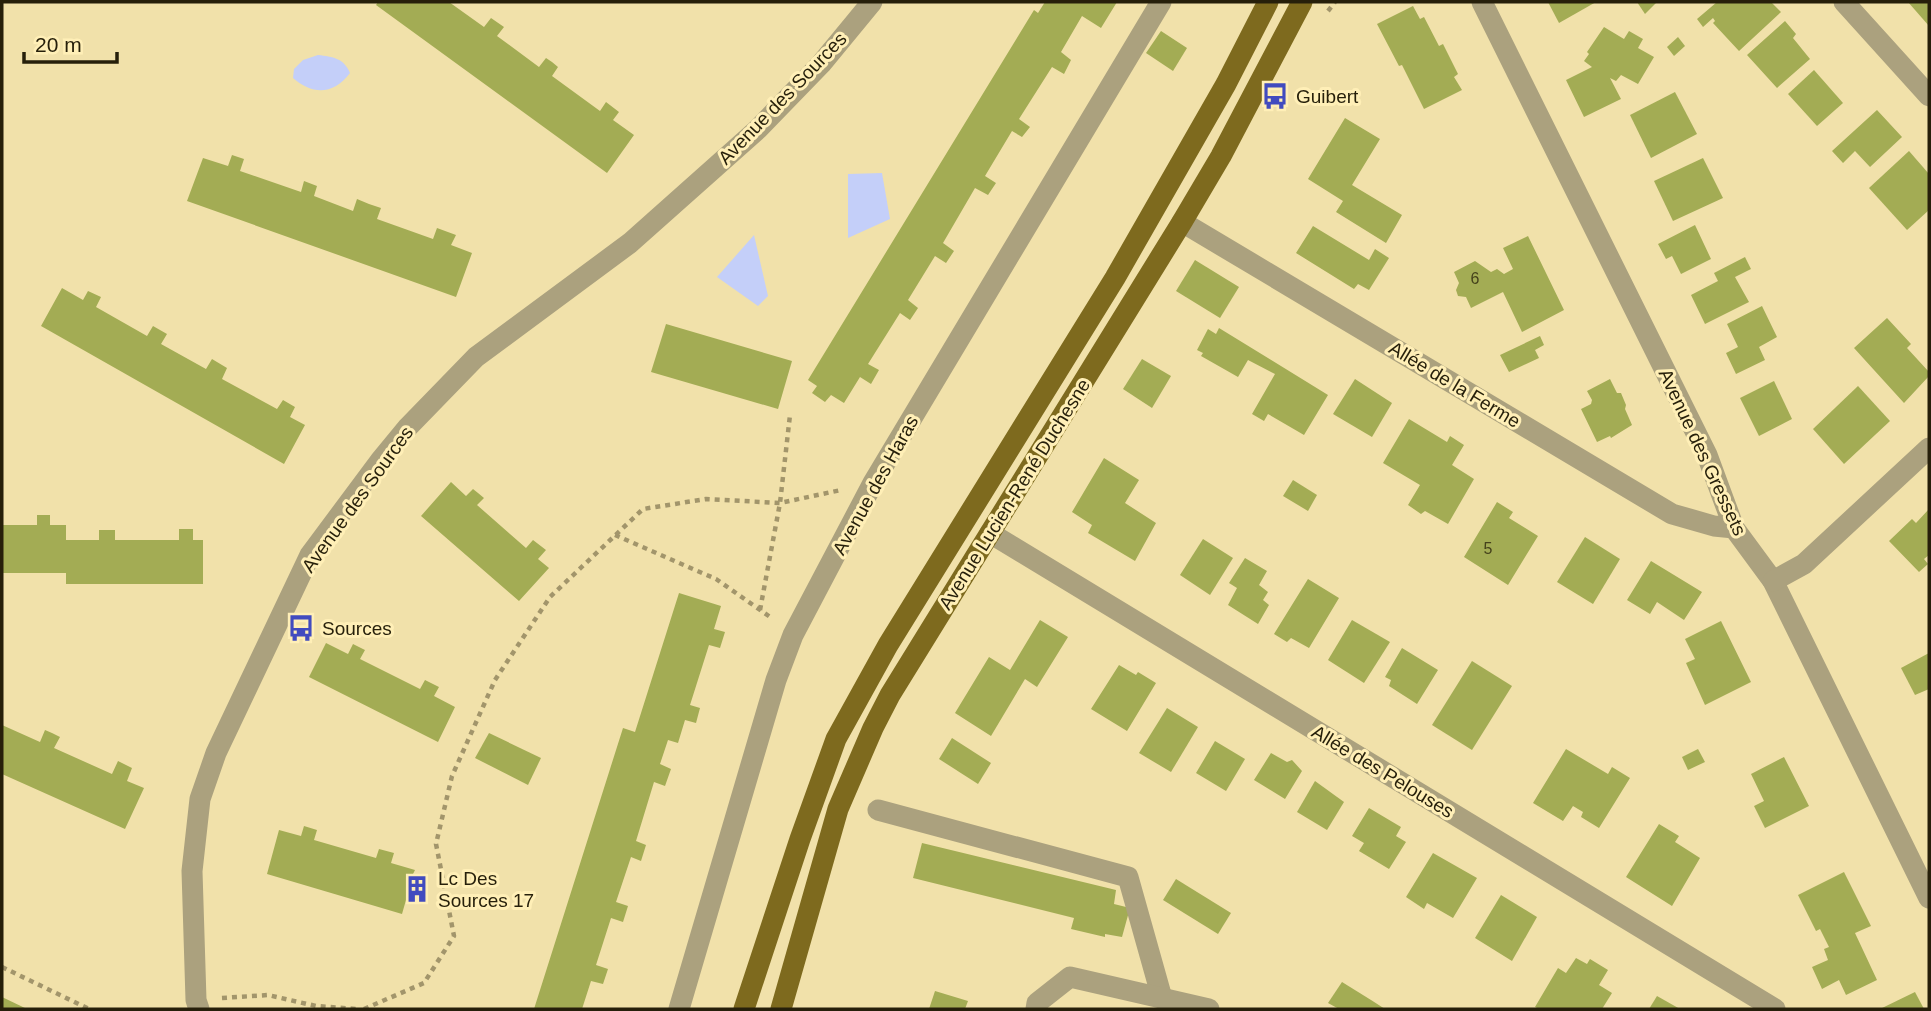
<svg xmlns="http://www.w3.org/2000/svg" width="1931" height="1011" font-family="Arial,sans-serif">
	<rect width="100%" height="100%" fill="#f1e1aa"/>
	<!-- green -->
	<g fill="#c4cff9">
		<path d="M318,55C333,57 344,58 350,73C334,95 312,95 293,78L294,69L303,60Z"/>
		<polygon points="882,173 890,219 848,238 848,174"/>
		<polygon points="754,235 768,296 758,306 717,277"/>
	</g>
	<!-- building -->
	<g fill="#a3ac54">
		<polygon points="378,2 449,2 484,27 491,18 504,27 497,36 539,67 546,58 552,62 558,67 552,76 600,111 606,102 619,112 613,120 634,135 607,173 376,5"/>
		<polygon points="1045,2 1117,2 1101,28 1082,16 1061,52 1071,60 1064,74 1052,67 1019,119 1030,127 1022,137 1012,131 985,176 996,183 988,195 975,188 943,243 954,251 946,263 935,256 908,300 918,308 910,320 900,313 868,364 879,370 871,384 860,377 844,403 831,395 825,402 812,393 817,386 808,380 1034,10 1038,13"/>
		<polygon points="1548,2 1596,2 1559,23"/>
		<polygon points="1637,2 1657,2 1645,14"/>
		<polygon points="1717,2 1771,2 1781,12 1739,51 1713,23 1715,21 1713,18 1703,27 1697,19"/>
		<polygon points="1908,2 1929,2 1929,26"/>
		<polygon points="1413,6 1420,19 1424,17 1439,46 1443,44 1458,74 1454,77 1462,90 1424,109 1402,65 1399,66 1377,24"/>
		<polygon points="1785,21 1796,34 1793,38 1810,59 1777,88 1747,55"/>
		<polygon points="1604,27 1624,39 1629,31 1643,39 1638,48 1654,57 1638,84 1621,75 1616,81 1610,78 1621,99 1584,117 1566,80 1592,67 1584,61 1589,54 1587,52"/>
		<polygon points="1161,31 1187,48 1173,71 1146,53"/>
		<polygon points="1678,37 1685,46 1674,56 1667,47"/>
		<polygon points="1814,70 1843,103 1817,126 1788,94"/>
		<polygon points="1675,92 1697,134 1651,158 1630,115"/>
		<polygon points="1877,110 1902,137 1870,167 1855,151 1843,163 1832,151"/>
		<polygon points="1345,118 1380,139 1352,185 1402,215 1386,243 1336,212 1343,201 1308,179"/>
		<polygon points="1909,151 1929,174 1929,210 1907,230 1869,188"/>
		<polygon points="232,155 244,159 240,171 301,192 304,181 317,186 314,196 353,211 357,199 369,204 381,208 377,219 433,239 437,228 456,235 451,245 472,253 456,297 187,201 203,158 228,166"/>
		<polygon points="1703,158 1723,198 1673,221 1654,181"/>
		<polygon points="1695,225 1711,259 1681,274 1672,256 1666,259 1658,244"/>
		<polygon points="1313,226 1369,260 1375,249 1389,258 1369,290 1358,284 1354,289 1296,253"/>
		<polygon points="1528,236 1564,310 1522,332 1503,292 1471,308 1466,297 1458,296 1456,290 1459,283 1454,272 1475,261 1491,272 1497,269 1504,274 1513,269 1503,248"/>
		<polygon points="1745,257 1751,269 1735,277 1749,302 1705,324 1691,295 1718,281 1714,273"/>
		<polygon points="1195,260 1239,287 1220,318 1176,291"/>
		<polygon points="62,288 83,300 88,291 101,297 96,307 147,336 153,326 167,334 161,344 206,369 212,359 227,368 222,379 277,409 283,400 295,407 290,417 305,425 284,464 41,326"/>
		<polygon points="1762,306 1777,337 1759,347 1765,360 1736,374 1726,353 1738,347 1727,324"/>
		<polygon points="1887,318 1911,344 1907,348 1929,372 1929,376 1904,403 1854,348"/>
		<polygon points="666,324 792,361 778,409 651,372"/>
		<polygon points="1219,328 1328,395 1304,435 1268,414 1264,421 1252,414 1275,374 1248,360 1238,377 1201,356 1203,353 1197,350 1208,329 1216,334"/>
		<polygon points="1540,336 1544,345 1535,350 1539,358 1509,372 1500,355"/>
		<polygon points="1142,359 1171,376 1152,408 1123,389"/>
		<polygon points="1355,379 1392,403 1372,437 1333,414"/>
		<polygon points="1610,379 1617,393 1621,393 1626,405 1625,409 1632,425 1611,438 1610,436 1597,442 1581,409 1591,404 1592,400 1587,391"/>
		<polygon points="1774,381 1792,419 1759,436 1740,398"/>
		<polygon points="1858,386 1890,421 1844,464 1813,429"/>
		<polygon points="1409,419 1447,442 1450,436 1464,445 1452,465 1474,479 1448,524 1425,511 1421,514 1408,505 1420,485 1383,463"/>
		<polygon points="1104,458 1139,480 1125,503 1156,523 1135,561 1088,533 1092,525 1072,512"/>
		<polygon points="1293,480 1317,495 1308,511 1283,496"/>
		<polygon points="451,482 466,496 473,489 478,493 484,498 477,505 526,548 533,540 546,550 538,559 549,568 519,601 421,516"/>
		<polygon points="1497,502 1513,512 1509,518 1538,536 1508,585 1464,557"/>
		<polygon points="1929,509 1929,555 1924,559 1928,564 1919,572 1889,541 1912,519 1916,523"/>
		<polygon points="37,515 50,515 50,525 66,525 66,540 99,540 99,530 115,530 115,540 179,540 179,529 193,529 193,540 203,540 203,584 66,584 66,573 2,573 2,525 37,525"/>
		<polygon points="1585,537 1620,559 1593,604 1557,582"/>
		<polygon points="1203,539 1233,558 1210,595 1180,575"/>
		<polygon points="1245,558 1267,571 1259,585 1268,592 1263,600 1269,605 1258,624 1228,605 1237,588 1229,583"/>
		<polygon points="1651,561 1702,592 1684,620 1657,602 1650,614 1627,600"/>
		<polygon points="1308,579 1339,598 1309,648 1291,638 1287,642 1274,634"/>
		<polygon points="679,593 721,606 714,629 725,632 720,648 709,645 690,705 700,708 696,723 685,720 678,743 668,740 660,764 671,769 665,786 654,782 636,841 646,845 641,861 631,857 616,902 628,906 623,922 611,918 596,965 608,969 603,984 591,981 582,1009 534,1009 623,728 635,732"/>
		<polygon points="1040,620 1068,637 1037,687 1025,679 991,736 955,713 989,657 1010,670"/>
		<polygon points="1352,620 1390,642 1364,683 1328,660"/>
		<polygon points="1721,621 1751,682 1705,705 1686,663 1695,659 1685,639"/>
		<polygon points="326,643 348,654 353,644 365,650 360,659 420,689 425,680 439,687 434,696 455,707 438,742 309,677"/>
		<polygon points="1402,648 1438,670 1417,704 1389,686 1391,680 1385,677"/>
		<polygon points="1929,653 1929,689 1915,695 1901,668"/>
		<polygon points="1472,661 1512,686 1472,750 1432,725"/>
		<polygon points="1119,665 1136,675 1138,672 1156,683 1127,731 1091,709"/>
		<polygon points="1167,708 1198,727 1171,772 1139,753"/>
		<polygon points="2,725 40,742 45,730 52,733 60,737 54,748 112,774 118,761 132,768 127,781 144,788 125,829 2,774"/>
		<polygon points="489,733 541,758 528,785 475,758"/>
		<polygon points="952,738 991,763 978,784 939,759"/>
		<polygon points="1215,741 1245,759 1226,791 1196,773"/>
		<polygon points="1566,749 1608,774 1612,767 1630,778 1599,828 1581,817 1583,812 1573,806 1563,821 1533,803"/>
		<polygon points="1698,749 1705,762 1688,770 1682,757"/>
		<polygon points="1271,753 1287,762 1292,760 1302,771 1285,799 1254,780"/>
		<polygon points="1784,757 1809,806 1765,828 1754,806 1764,801 1751,774"/>
		<polygon points="1315,781 1344,802 1327,830 1297,812"/>
		<polygon points="1369,808 1401,827 1396,836 1406,842 1389,869 1359,851 1364,843 1352,836"/>
		<polygon points="1659,824 1679,836 1675,842 1700,858 1672,906 1626,877"/>
		<polygon points="304,826 317,830 314,840 376,858 379,849 394,853 391,863 415,870 413,874 427,879 420,904 406,900 402,914 267,874 279,830 301,836"/>
		<polygon points="922,843 1116,890 1114,904 1130,908 1122,937 1105,934 1105,937 1071,929 1074,918 913,878"/>
		<polygon points="1433,853 1477,878 1453,918 1427,903 1424,909 1406,897"/>
		<polygon points="1844,872 1871,926 1855,933 1877,980 1846,995 1839,980 1822,989 1812,967 1828,960 1824,949 1829,947 1820,929 1816,931 1798,895"/>
		<polygon points="1176,879 1231,913 1218,934 1163,900"/>
		<polygon points="1501,895 1537,917 1512,961 1475,938"/>
		<polygon points="1576,958 1587,964 1590,959 1608,970 1599,985 1612,993 1602,1009 1539,1009 1535,1007 1558,968 1566,973"/>
		<polygon points="1342,982 1371,1000 1385,1009 1339,1009 1328,1003"/>
		<polygon points="935,991 968,1001 965,1009 929,1009"/>
		<polygon points="1915,992 1924,1009 1880,1009"/>
		<polygon points="1657,996 1680,1009 1649,1009"/>
		<polygon points="2,997 27,1009 2,1009"/>
	</g>
	<g fill="none" stroke-linecap="round" stroke-linejoin="round">
		<!-- path -->
		<g stroke="#a2956b" stroke-width="4.5" stroke-dasharray="5 5" stroke-linecap="butt">
			<polyline points="1328,11 1335,2"/>
			<polyline points="615,535 716,579 773,619"/>
			<polyline points="760,610 780,503 790,415"/>
			<polyline points="2,967 89,1009"/>
			<polyline points="222,998 268,995 316,1006 357,1009"/>
			<polyline points="364,1009 424,983 454,936 436,844 452,776 495,680 550,597 643,509 706,499 780,503 841,490"/>
		</g>
		<!-- minor -->
		<g stroke="#aba17e" stroke-width="21">
			<polyline points="1482,2 1707,455 1734,528 1773,581 1929,898"/>
			<polyline points="1844,2 1929,96"/>
			<polyline points="1182,222 1672,514 1714,526 1734,528"/>
			<polyline points="990,533 1775,1009"/>
			<polyline points="1773,581 1804,564 1929,448"/>
			<polyline points="878,810 1128,877 1162,998"/>
			<polyline points="199,1009 196,1000 192,871 200,799 216,753 310,555 380,461 408,427 476,357 630,243 758,129 821,64 872,2"/>
			<polyline points="679,1009 776,680 793,635 873,483 1161,2"/>
			<polyline points="1036,1009 1037,1003 1070,977 1209,1009"/>
		</g>
		<!-- major -->
		<g stroke="#7e6a1e" stroke-width="21">
			<polyline points="744,1009 800,839 836,739 888,645 1115,278 1226,84 1268,2"/>
			<polyline points="781,1009 838,809 873,728 890,695 1182,222 1221,156 1302,2"/>
		</g>
	</g>
	<!-- icons -->
	<defs>
		<symbol id="bus-bare" viewBox="-9 -9 18 18"><path d="M-5-6H5V4H4V6H2V4H-2V6H-4V4H-5ZM-3.5-4V0h7V-4ZM-3.5 1.2v1.5H-2V1.2ZM2 1.2v1.5H3.5V1.2Z" fill="#414bbf" stroke="#ffefb7" stroke-width="2.5" paint-order="stroke"/></symbol>
		<symbol id="building-bare" viewBox="-9 -9 18 18"><path d="M-4-6H4V6H1V3H-1V6H-4ZM-2.5-4.3h1.7v1.8h-1.7ZM.8-4.3h1.7v1.8H.8ZM-2.5-1h1.7V.8h-1.7ZM.8-1h1.7V.8H.8Z" fill="#414bbf" stroke="#ffefb7" stroke-width="2.5" paint-order="stroke"/></symbol>
	</defs>
	<g fill-rule="evenodd">
		<use href="#bus-bare" x="1256" y="77" width="38" height="38"/>
		<use href="#bus-bare" x="282" y="609" width="38" height="38"/>
		<use href="#building-bare" x="398" y="870" width="38" height="38"/>
	</g>
	<g text-anchor="middle" stroke-width="6" stroke-linejoin="round" paint-order="stroke">
		<!-- number labels -->
		<g font-size="16" fill="#45421c">
			<text x="1475" y="284">6</text>
			<text x="1488" y="554">5</text>
		</g>
		<!-- poi labels -->
		<g font-size="19" fill="#261f0a" stroke="#ffefb7" text-anchor="start">
			<text x="1296" y="103">Guibert</text>
			<text x="322" y="635">Sources</text>
			<text x="438" y="885">Lc Des<tspan x="438" dy="22">Sources 17</tspan></text>
		</g>
		<!-- street labels -->
		<g font-size="19" fill="#261f0a" stroke="#ffefb7">
			<text transform="translate(782 98) rotate(-46)" y="7">Avenue des Sources</text>
			<text transform="translate(1455 384) rotate(31)" y="7">Allée de la Ferme</text>
			<text transform="translate(1703 452) rotate(65)" y="7">Avenue des Gressets</text>
			<text transform="translate(875 485) rotate(-61)" y="7">Avenue des Haras</text>
			<text transform="translate(1014 494) rotate(-58)" y="7">Avenue Lucien-René Duchesne</text>
			<text transform="translate(357 499) rotate(-54)" y="7">Avenue des Sources</text>
			<text transform="translate(1383 771) rotate(31)" y="7">Allée des Pelouses</text>
		</g>
	</g>
	<!-- border -->
	<rect width="1931" height="1011" fill="none" stroke="#261f0a" stroke-width="7"/>
	<!-- scale -->
	<path d="M24 52v10h93v-10" fill="none" stroke="#261f0a" stroke-width="3.5"/>
	<text x="35" y="52" font-size="21" fill="#261f0a" stroke="#ffefb7" stroke-width="5" paint-order="stroke">20 m</text>
</svg>
